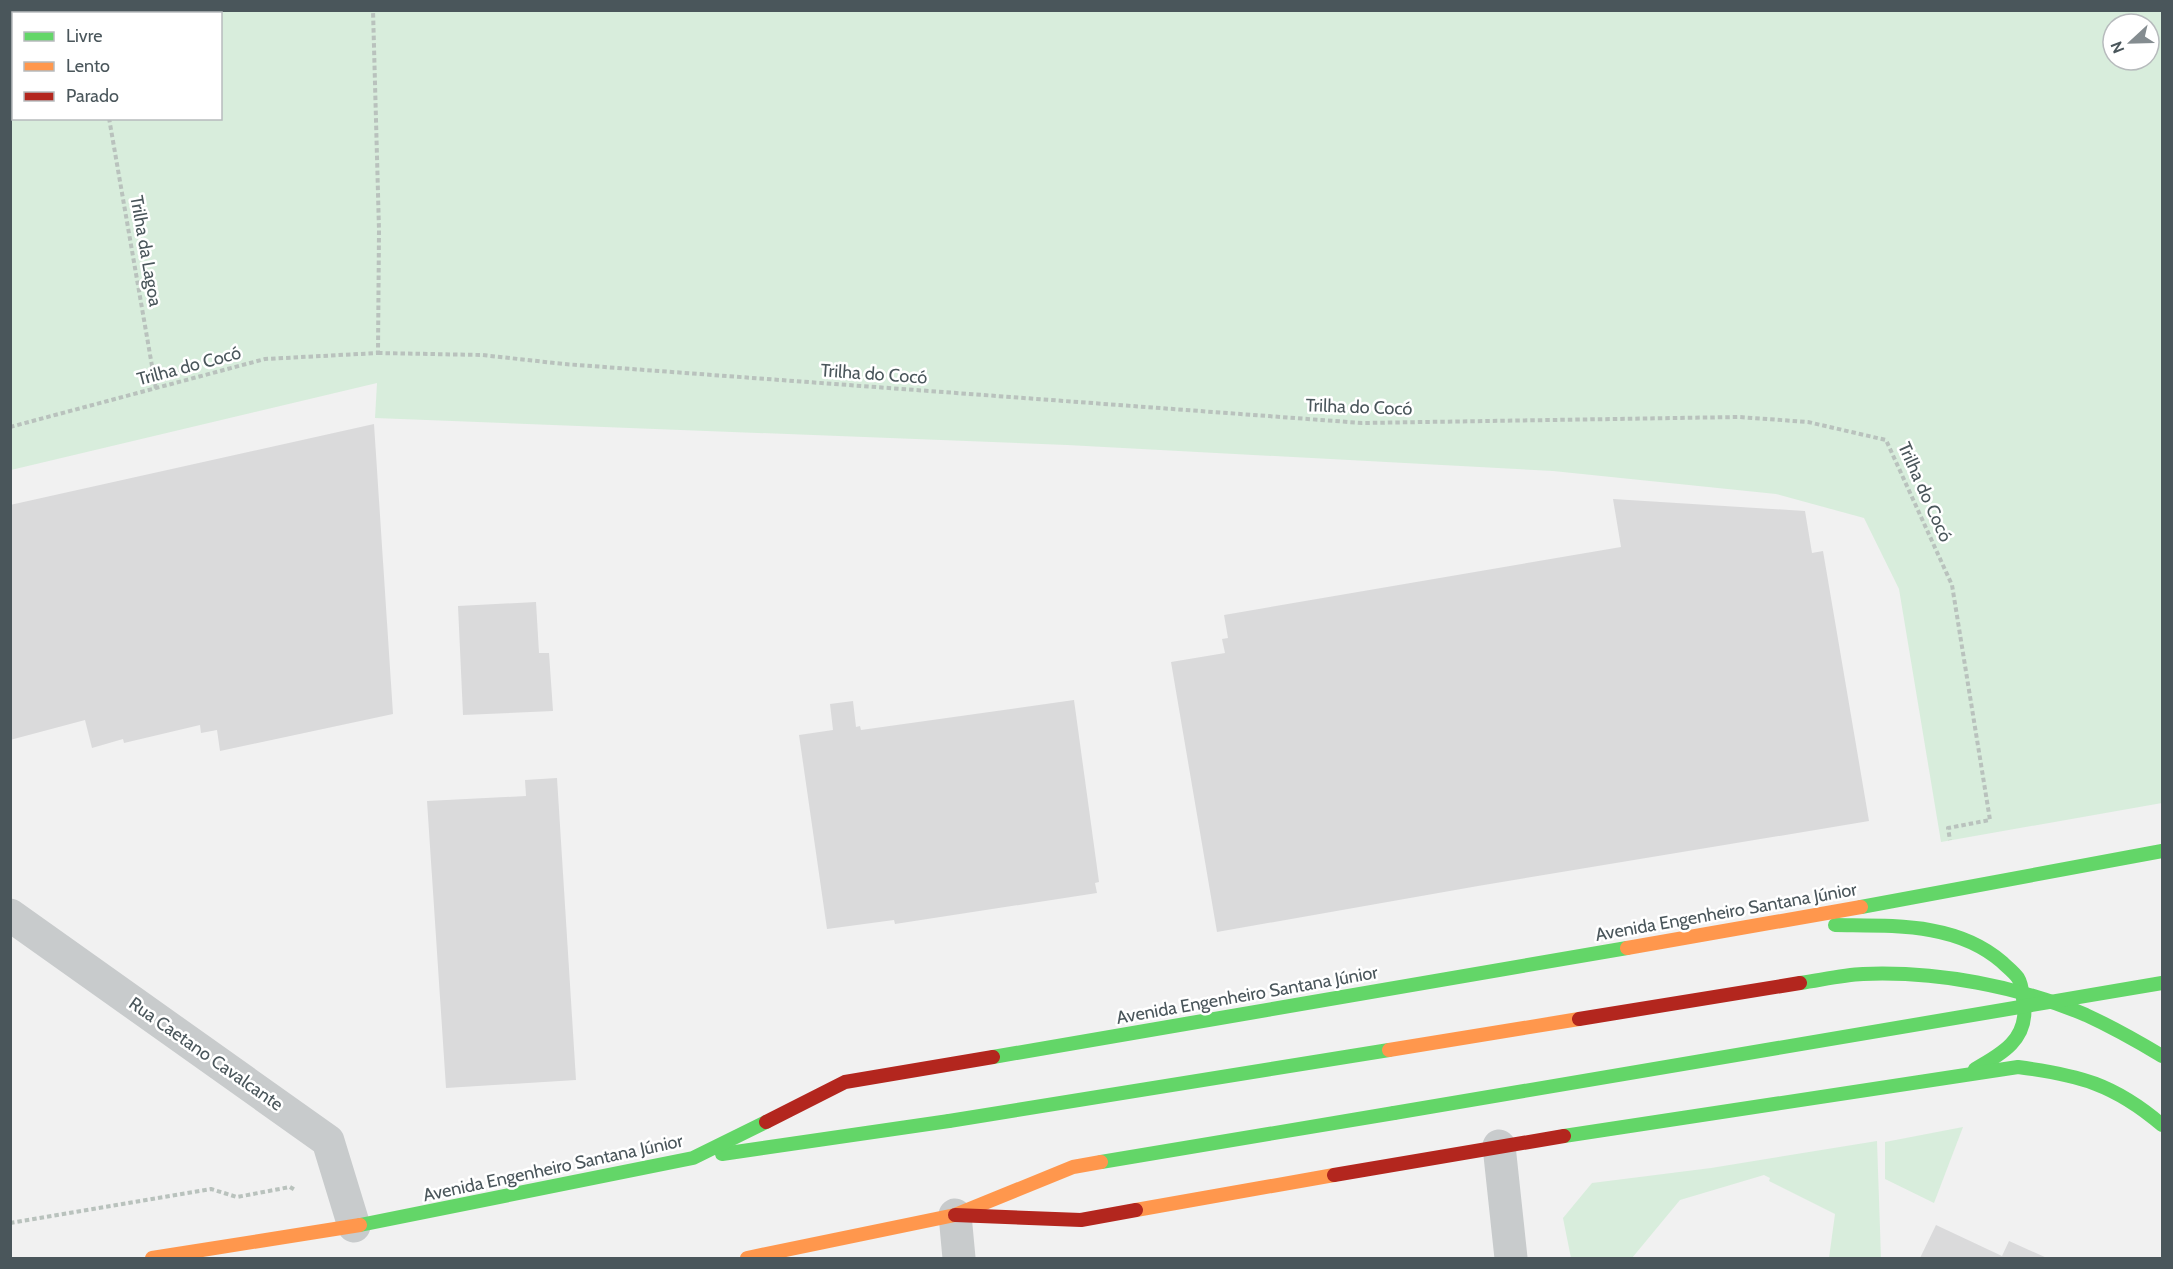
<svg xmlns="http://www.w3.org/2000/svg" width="2173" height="1269" font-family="Cabin,sans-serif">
	<rect width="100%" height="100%" fill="#f1f1f1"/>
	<!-- green -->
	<g fill="#d8eddc" fill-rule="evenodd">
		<path d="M10,11H2162V803L1941,842L1899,589L1864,518L1776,494L1553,471L1067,445L375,418L377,383L11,470ZM14,14H220V118H14ZM2113,24H2149V60H2113Z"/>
		<polygon points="1963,1127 1934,1203 1885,1179 1885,1142"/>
		<polygon points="1877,1141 1881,1258 1829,1258 1835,1214 1769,1181 1770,1178 1764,1175 1680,1200 1632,1258 1571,1258 1563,1218 1592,1183 1711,1168"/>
	</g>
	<!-- building -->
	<g fill="#dadadb">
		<polygon points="374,424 393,714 220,751 217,730 201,733 200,725 124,743 123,739 92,748 85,720 10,740 10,505"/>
		<polygon points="1613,499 1805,511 1812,553 1823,551 1869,821 1478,886 1217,932 1171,662 1225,653 1222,639 1228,638 1224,615 1621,547"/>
		<polygon points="536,602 539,653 549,653 553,711 463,715 458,606"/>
		<polygon points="1074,700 1099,882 1095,883 1097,893 895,924 894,920 827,929 799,735 833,730 830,704 853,701 856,727 860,726 861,730"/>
		<polygon points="557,778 576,1080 446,1088 427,801 526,796 525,780"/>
		<polygon points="1936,1225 2002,1256 2009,1241 2047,1258 1920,1258"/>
	</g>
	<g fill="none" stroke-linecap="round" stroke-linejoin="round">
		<!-- path -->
		<g stroke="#b9c2bd" stroke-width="4" stroke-dasharray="4.5 3" stroke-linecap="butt">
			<polyline points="91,10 91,14"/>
			<polyline points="109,118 156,389"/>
			<polyline points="378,353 482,355 564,364 1362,423 1739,417 1808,422 1886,440 1952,585 1990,820 1948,828 1950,840"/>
			<polyline points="10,427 265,359 378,353 379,230 373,10"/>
			<polyline points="10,1223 211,1189 237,1197 290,1187 295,1190"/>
		</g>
		<!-- street -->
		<g stroke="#c8cbcc" stroke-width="33">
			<polyline points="10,915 328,1141 354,1226"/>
			<polyline points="1499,1146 1511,1258"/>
			<polyline points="955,1215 959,1258"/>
		</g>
		<!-- fast -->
		<g stroke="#63d668" stroke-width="14">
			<polyline points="1861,907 2162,851"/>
			<path d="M1835,925C1892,926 1956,922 2002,962C2007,967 2014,972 2018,978C2023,986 2022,996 2024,1005C2028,1039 2002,1054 1975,1069"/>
			<polyline points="993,1057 1627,948"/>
			<path d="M1564,1136L2018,1067C2079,1075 2114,1084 2162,1125"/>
			<polyline points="722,1154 949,1121"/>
			<polyline points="1101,1162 1394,1113"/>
			<polyline points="360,1225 693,1158 766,1122"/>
		</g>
		<!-- slow -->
		<g stroke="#ff974d" stroke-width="14">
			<polyline points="1627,948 1861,907"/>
			<polyline points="1136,1210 1334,1175"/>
			<polyline points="152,1258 360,1225"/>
			<polyline points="747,1258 955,1215 1073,1167 1101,1162"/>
		</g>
		<!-- jam -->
		<g stroke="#b3261e" stroke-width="14">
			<polyline points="766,1122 845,1082 993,1057"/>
			<polyline points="1334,1175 1564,1136"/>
			<polyline points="955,1215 1081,1220 1136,1210"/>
		</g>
		<!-- fast-bridge -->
		<g stroke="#63d668" stroke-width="14">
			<path d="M1800,983C1821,980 1842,975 1863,974C1937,971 2018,986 2086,1015C2112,1027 2137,1041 2162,1056"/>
			<polyline points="1394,1113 2162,983"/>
			<polyline points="949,1121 1389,1050"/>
		</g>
		<!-- slow-bridge -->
		<polyline stroke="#ff974d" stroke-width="14" points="1389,1050 1579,1019"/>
		<!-- jam-bridge -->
		<polyline stroke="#b3261e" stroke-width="14" points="1579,1019 1800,983"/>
	</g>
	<g text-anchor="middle" stroke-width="5" stroke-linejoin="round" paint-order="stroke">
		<!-- street labels -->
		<g font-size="18" fill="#4a565b" stroke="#fff">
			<text transform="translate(146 251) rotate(80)" y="6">Trilha da Lagoa</text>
			<text transform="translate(189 366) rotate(-15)" y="6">Trilha do Cocó</text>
			<text transform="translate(874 374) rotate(4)" y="6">Trilha do Cocó</text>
			<text transform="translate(1359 407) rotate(2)" y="6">Trilha do Cocó</text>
			<text transform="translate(1925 492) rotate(66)" y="6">Trilha do Cocó</text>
			<text transform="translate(1726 912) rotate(-10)" y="6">Avenida Engenheiro Santana Júnior</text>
			<text transform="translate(1247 995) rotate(-10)" y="6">Avenida Engenheiro Santana Júnior</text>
			<text transform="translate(206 1054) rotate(35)" y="6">Rua Caetano Cavalcante</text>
			<text transform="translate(553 1168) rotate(-12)" y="6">Avenida Engenheiro Santana Júnior</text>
		</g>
	</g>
	<!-- border -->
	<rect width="2173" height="1269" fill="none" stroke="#4a565b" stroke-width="24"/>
	<!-- legend -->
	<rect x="12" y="12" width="210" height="108" fill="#ffffff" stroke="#b7bbbd" stroke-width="1.5"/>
	<rect x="24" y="32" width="30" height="9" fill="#63d668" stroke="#b7bbbd" stroke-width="1.5"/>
	<text x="66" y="42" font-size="18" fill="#4a565b">Livre</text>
	<rect x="24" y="62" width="30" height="9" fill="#ff974d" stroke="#b7bbbd" stroke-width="1.5"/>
	<text x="66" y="72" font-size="18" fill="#4a565b">Lento</text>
	<rect x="24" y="92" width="30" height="9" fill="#b3261e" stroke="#b7bbbd" stroke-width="1.5"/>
	<text x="66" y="102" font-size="18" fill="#4a565b">Parado</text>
	<!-- north arrow -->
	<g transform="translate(2131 42) rotate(248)"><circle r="28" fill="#ffffff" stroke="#b7bbbd" stroke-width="1.5"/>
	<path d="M0-4.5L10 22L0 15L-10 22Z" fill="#848c90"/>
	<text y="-9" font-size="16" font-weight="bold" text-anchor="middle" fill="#4a565b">N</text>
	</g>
</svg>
